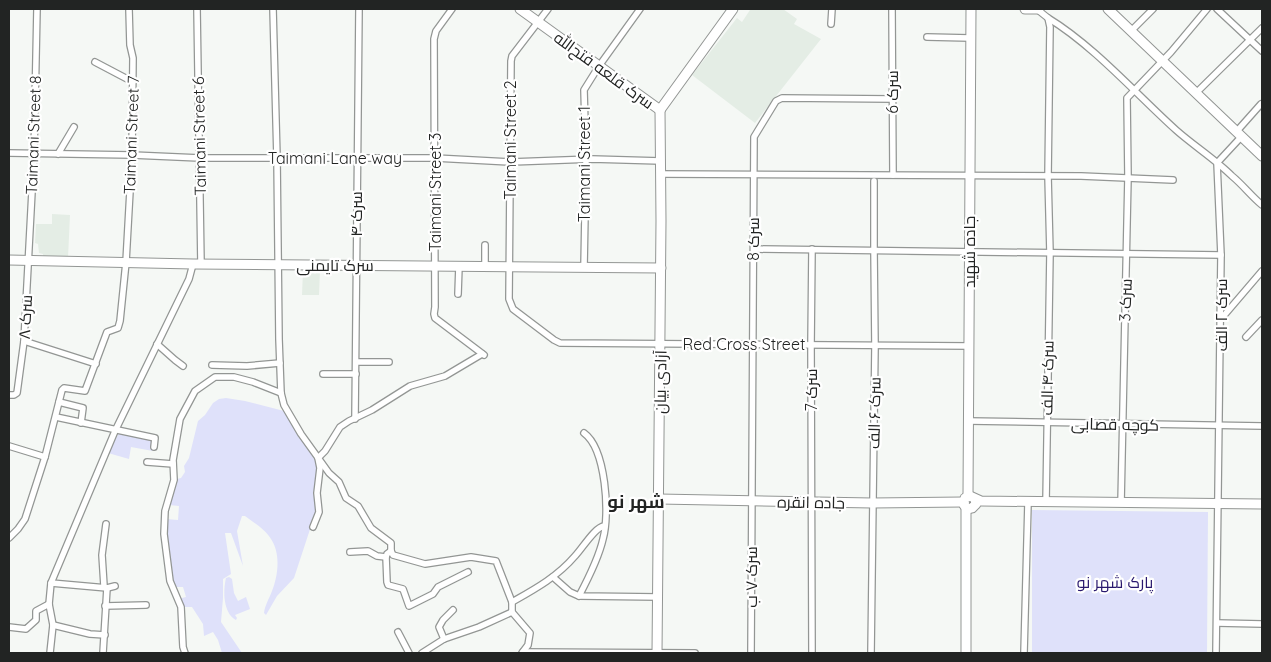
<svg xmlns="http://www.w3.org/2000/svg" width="1271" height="662" font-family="Quicksand,Cairo,sans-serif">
	<rect width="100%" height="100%" fill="#f5f8f5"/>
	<!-- built -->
	<g fill="#e4ede5">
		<polygon points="748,9 783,9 797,19 794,24 821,39 755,123 692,75 737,18 742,22 750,10"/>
		<polygon points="52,214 70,215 68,258 43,256 43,254 39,253 38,244 35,243 36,224 52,224"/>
		<polygon points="303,270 320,271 319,295 302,295"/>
	</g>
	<!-- green -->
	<g fill="#dfe1fa">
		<path d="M226,398L245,401L284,411L316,458L317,508L294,578L277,596L266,615L264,613C265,605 269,599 272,591C278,576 281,554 271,539C265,529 254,523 245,516H242L237,531L243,566L231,533H225L231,574L223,579V598L221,622L242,653H222L218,640L213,632L204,636L203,624L192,607H182L178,599L186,597L183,587H173L166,519L178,520L179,506L169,505L177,479L181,478L185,472L184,466L189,458L198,421L205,415L213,403L219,399Z"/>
		<polygon points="119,433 154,439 153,451 131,447 129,459 108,453"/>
		<polygon points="1032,510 1208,512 1207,653 1032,653"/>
		<path d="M229,577L232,579L234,593L238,601L246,597L250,609L235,615L237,618L236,620C223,613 223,591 226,578Z"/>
	</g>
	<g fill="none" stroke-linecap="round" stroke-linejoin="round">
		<defs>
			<g id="street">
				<polyline points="197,9 201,264"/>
				<polyline points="273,9 277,158 279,339 281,393 284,405 301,434 329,473 339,482 346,498 358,506 371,528 391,543 391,551 393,555 425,564 471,557 496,561 512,602 512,612 530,633 528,645 522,653"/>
				<polyline points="452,9 436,31 434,39 435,307 434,314 435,318 484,355"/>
				<polyline points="548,9 512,56 511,61 509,299 513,309 554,340 560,343 969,346"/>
				<polyline points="892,9 893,175"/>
				<polyline points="1217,9 1262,51"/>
				<polyline points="1038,10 1048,18 1050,27 1048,176 1050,253 1046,502"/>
				<path d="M1048,18C1094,46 1136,94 1176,130C1194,146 1215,159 1232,176C1243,185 1251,196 1262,205"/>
				<polyline points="831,24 832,9"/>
				<polyline points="1131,31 1153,9"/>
				<polyline points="927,37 970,38"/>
				<polyline points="95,62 133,82"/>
				<polyline points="1196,93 1262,28"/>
				<polyline points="1237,131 1261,104"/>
				<polyline points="9,153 132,155 200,158 435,158 511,162 592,159 661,161"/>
				<polyline points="58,154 74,127"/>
				<polyline points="661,174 1081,176 1173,180"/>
				<polyline points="754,249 1221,255"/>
				<polyline points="874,250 874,181"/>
				<polyline points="485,266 485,245"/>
				<polyline points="584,267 586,160 584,90 599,66 640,9"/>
				<polyline points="458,294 459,266"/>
				<polyline points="1221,319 1262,271"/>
				<polyline points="1246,337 1262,320"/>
				<polyline points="24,341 96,364"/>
				<polyline points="157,344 175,360 183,366"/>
				<polyline points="356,362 389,362"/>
				<polyline points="212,365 247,366 280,363"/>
				<polyline points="323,374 356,374"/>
				<polyline points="9,395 14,395 17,393 24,341 34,154 37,9"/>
				<polyline points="59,402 83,408 81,423"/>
				<polyline points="56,417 155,438 154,447"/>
				<polyline points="355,419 359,9"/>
				<polyline points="969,421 1262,426"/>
				<path d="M584,433C606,449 610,514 603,539C599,557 588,579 579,596L658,597"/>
				<polyline points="9,446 45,457"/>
				<polyline points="147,462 173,464"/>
				<polyline points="1121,503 1128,177 1127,98 1171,52 1207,9"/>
				<polyline points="313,527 319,512 317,493 320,468 318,458 325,451 340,427 349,421 372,410 410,386 445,376 482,354"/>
				<polyline points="9,538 18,529 25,519 45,457 62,390 64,388 85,391 107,332 118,328 120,321 126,262 132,155 133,58 130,45 129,9"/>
				<polyline points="391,551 387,554 386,557 387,582 388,585 403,589 409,606 433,594 438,587 468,572"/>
				<polyline points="350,552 368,551 377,556 386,557"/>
				<polyline points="553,577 570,592 579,596"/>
				<polyline points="51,583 107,588 115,586"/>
				<polyline points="104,586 102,555 106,524"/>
				<path d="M512,602C535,589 557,577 575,556C582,549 595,527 604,526"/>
				<polyline points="105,606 146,605"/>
				<polyline points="1217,623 1262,624"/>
				<polyline points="53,625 90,634 105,635"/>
				<polyline points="9,627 26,629 36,620 36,611 49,604"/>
				<polyline points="398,632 409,653"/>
				<polyline points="444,639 439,627 443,620 453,610"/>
				<polyline points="523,652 695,653"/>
				<polyline points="50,653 53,625 49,604 51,583 115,431 189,279 193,264"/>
				<polyline points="103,653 107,588"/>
				<polyline points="185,653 183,647 181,607 170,581 164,534 165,511 174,480 173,460 180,419 195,391 215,377 234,377 253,382 281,393"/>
				<polyline points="422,653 444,639 479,627 512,612"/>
				<polyline points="751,653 754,137 776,101 782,98 892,99"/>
				<polyline points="812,653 811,345 812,249"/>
				<polyline points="871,653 875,346 874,250"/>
				<polyline points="1024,653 1028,503"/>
				<polyline points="1216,653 1221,255 1217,163 1242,136"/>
			</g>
			<g id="secondary">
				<polyline points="520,9 660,110"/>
				<polyline points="1025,9 1039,9"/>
				<polyline points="1108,9 1262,156"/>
				<polyline points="660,110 733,9"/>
				<polyline points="9,260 193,264 661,268"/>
				<polyline points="968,496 971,9"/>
				<polyline points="659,499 872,503 963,502"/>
				<polyline points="975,500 976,504 972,508 968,509 964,505 965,498 970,496 981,501 1262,504"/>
				<polyline points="657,653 661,221 660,110"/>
				<polyline points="966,653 966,508"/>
			</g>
		</defs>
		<!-- street casing -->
		<use href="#street" stroke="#939694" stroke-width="8"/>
		<!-- secondary casing -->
		<use href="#secondary" stroke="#939694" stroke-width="11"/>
		<!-- street -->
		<use href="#street" stroke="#fff" stroke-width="5.5"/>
		<!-- secondary -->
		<use href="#secondary" stroke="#fff" stroke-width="9"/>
	</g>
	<g text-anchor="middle" stroke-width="4.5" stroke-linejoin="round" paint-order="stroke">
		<!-- street labels -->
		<g font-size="16" fill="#222423" stroke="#fff">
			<text transform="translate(604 70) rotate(36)" y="6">سرک قلعه فتح‌الله</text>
			<text transform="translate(892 92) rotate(-90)" y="6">سرک 6</text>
			<text transform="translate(33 135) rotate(-88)" y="6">Taimani Street 8</text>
			<text transform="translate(131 135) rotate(-88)" y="6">Taimani Street 7</text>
			<text transform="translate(199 136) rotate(-91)" y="6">Taimani Street 6</text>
			<text transform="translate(510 140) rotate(-90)" y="6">Taimani Street 2</text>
			<text x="335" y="164">Taimani Lane way</text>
			<text transform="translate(584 164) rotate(-90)" y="6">Taimani Street 1</text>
			<text transform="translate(435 192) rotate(-90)" y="6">Taimani Street 3</text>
			<text transform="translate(356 214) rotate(-90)" y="6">سرک ۴</text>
			<text transform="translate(753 239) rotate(-90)" y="6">سرک 8</text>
			<text transform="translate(969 252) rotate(-90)" y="6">جاده شهید</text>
			<text x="335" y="271">سرک تایمنی</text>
			<text transform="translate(1125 300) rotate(-88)" y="6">سرک 3</text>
			<text transform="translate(1221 315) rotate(-90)" y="6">سرک ۲ الف</text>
			<text transform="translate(25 317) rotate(-87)" y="6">سرک ۸</text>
			<text x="744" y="350">Red Cross Street</text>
			<text transform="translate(1047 378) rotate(-89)" y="6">سرک ۴ الف</text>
			<text transform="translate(660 382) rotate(-89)" y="6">آزادی بیان</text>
			<text transform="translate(811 390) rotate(-90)" y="6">سرک 7</text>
			<text transform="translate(874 413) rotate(-89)" y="6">سرک ۶ الف</text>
			<text transform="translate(1115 424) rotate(1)" y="6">کوچه قصابی</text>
			<text transform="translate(811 502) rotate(1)" y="6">جاده انقره</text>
			<text transform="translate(751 577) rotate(-90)" y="6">سرک ۷ ب</text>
		</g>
		<!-- park labels -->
		<g font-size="16" fill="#29186e" stroke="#fff">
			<text x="1115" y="588">پارک شهر نو</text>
		</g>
		<!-- neighbourhood labels -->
		<g font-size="18" font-weight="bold" fill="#222423" stroke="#fff">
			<text x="636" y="508">شهر نو</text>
		</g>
	</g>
	<!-- border -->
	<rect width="1271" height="662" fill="none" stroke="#222423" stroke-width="20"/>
</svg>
